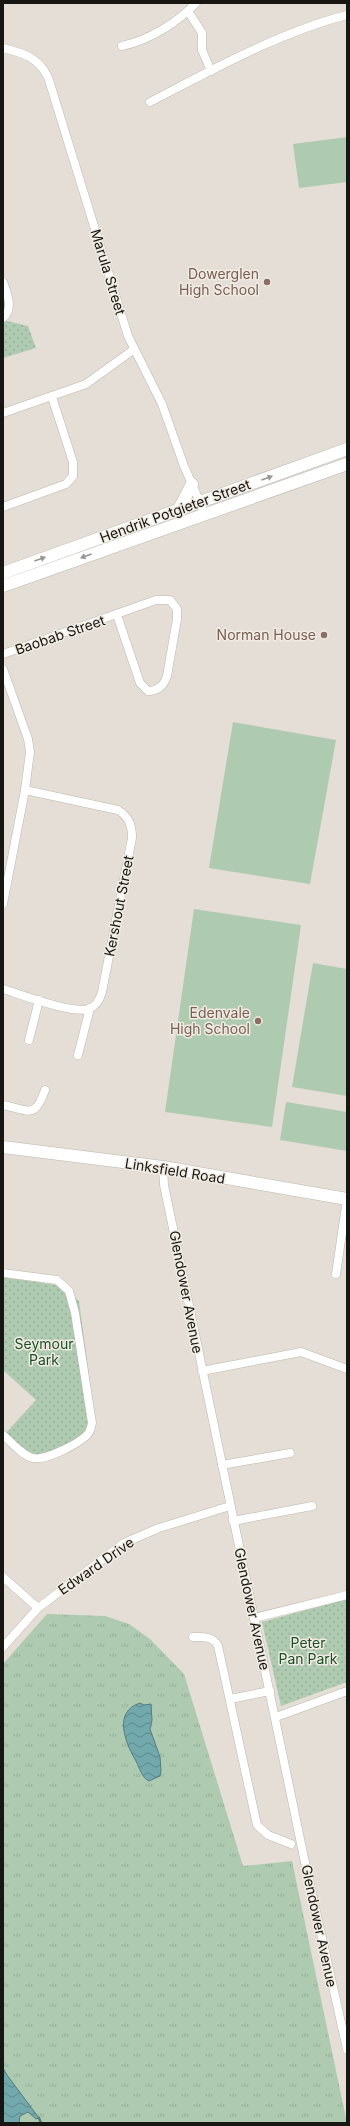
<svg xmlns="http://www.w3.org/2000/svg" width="350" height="2126" font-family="Inter,sans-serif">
	<defs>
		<pattern id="grass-tufts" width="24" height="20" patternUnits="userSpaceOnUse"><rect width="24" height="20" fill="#aecbb1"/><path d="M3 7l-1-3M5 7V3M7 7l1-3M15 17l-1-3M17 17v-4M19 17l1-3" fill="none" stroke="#95ae97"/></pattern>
		<pattern id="park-dots" width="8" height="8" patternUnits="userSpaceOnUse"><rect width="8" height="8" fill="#aecbb1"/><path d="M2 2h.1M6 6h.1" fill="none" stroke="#95ae97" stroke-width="1.8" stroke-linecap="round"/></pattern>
		<pattern id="water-waves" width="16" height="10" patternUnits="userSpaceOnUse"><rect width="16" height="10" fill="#71a9ad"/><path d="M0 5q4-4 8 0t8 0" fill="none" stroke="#5c898c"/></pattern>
	</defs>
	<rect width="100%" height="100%" fill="#e4ded6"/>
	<!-- grass -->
	<polygon fill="url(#grass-tufts)" points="47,1614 105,1616 129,1624 150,1639 184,1674 243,1866 292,1861 347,2123 3,2123 3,1664"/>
	<!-- park -->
	<g fill="url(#park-dots)">
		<polygon points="3,320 28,326 36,348 3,358"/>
		<polygon points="3,1277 63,1286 79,1301 95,1419 83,1441 47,1461 29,1459 3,1436 36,1400 3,1370"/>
		<polygon points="347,1599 347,1682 281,1706 262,1622"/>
	</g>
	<!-- pitch -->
	<g fill="#aecbb1">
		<polygon points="347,137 347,182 299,188 293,144"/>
		<polygon points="233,722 336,740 310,884 209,868"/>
		<polygon points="194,909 301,925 272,1127 165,1112"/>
		<polygon points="313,963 347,969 347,1096 292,1087"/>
		<polygon points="286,1102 347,1112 347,1151 280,1140"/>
	</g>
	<!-- water -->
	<g fill="url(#water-waves)" stroke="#567d7f">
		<path d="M140,1703L144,1705L151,1704L152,1720L150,1729L160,1757L161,1770L160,1776L149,1781C142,1778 140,1769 136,1761C126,1744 112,1712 140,1703Z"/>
		<polygon points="3,2068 7,2075 39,2118 36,2119 28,2112 20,2116 19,2123 3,2123"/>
	</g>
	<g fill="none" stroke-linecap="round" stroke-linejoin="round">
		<!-- stream -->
		<polyline stroke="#567d7f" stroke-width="2.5" points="39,2118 41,2123"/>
		<defs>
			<g id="street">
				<polyline points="188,11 202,33 202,50 211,71"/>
				<path d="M122,46C149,40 177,23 196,3"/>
				<path d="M3,48C23,53 38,57 48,77L128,336L162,404L184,466L202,507"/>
				<path d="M150,102C212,70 280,32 347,15"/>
				<path d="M3,282C7,293 14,309 3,318"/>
				<polyline points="3,413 86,384 133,350"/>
				<polyline points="3,507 66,484 73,476 73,462 52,397"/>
				<path d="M3,654L156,600H170L177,609V619L167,676C164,685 159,691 148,691L140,683L117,615"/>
				<polyline points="3,669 28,739 30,752 25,790 3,904"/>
				<path d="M3,989C22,995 72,1014 89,1009C96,1006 100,999 102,992L132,838C132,825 129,817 118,810L25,790"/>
				<polyline points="29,1040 39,1000"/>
				<polyline points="78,1055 90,1008"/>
				<path d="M3,1105C28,1110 35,1120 45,1090"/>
				<polyline points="163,1167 164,1185 304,1858 347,2049"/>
				<path d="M3,1273L57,1280L69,1291L75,1313L92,1423C91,1428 90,1432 87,1435C78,1444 45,1461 33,1458C23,1456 11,1442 3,1435"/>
				<polyline points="336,1274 347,1199"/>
				<polyline points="202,1371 301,1352 347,1369"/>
				<polyline points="222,1465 290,1453"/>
				<polyline points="233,1521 312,1506"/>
				<polyline points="3,1577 38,1608"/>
				<polyline points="254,1618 347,1595"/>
				<path d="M193,1637C203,1637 213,1636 218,1646L257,1825L268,1835L291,1844"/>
				<polyline points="3,1647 38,1608 124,1543 159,1528 230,1506"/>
				<polyline points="230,1699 270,1691"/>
				<polyline points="276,1717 347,1691"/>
			</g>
			<g id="secondary">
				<polyline points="179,509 192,484"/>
				<polyline points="3,573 347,449"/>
				<polyline points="3,586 347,464"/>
				<polyline points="3,1147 163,1167 347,1199"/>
			</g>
		</defs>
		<!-- street casing -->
		<use href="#street" stroke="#bcb7ae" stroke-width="9"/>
		<!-- secondary casing -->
		<use href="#secondary" stroke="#bcb7ae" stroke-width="13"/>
		<!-- street -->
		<use href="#street" stroke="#fff" stroke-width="8"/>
		<!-- secondary -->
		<use href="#secondary" stroke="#fff" stroke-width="12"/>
	</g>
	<!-- one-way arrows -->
	<defs><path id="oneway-solid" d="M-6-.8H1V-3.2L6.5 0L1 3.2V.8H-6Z"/></defs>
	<g fill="#979695">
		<use href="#oneway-solid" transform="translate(267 478) rotate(-20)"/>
		<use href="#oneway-solid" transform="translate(86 556) rotate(160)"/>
		<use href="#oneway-solid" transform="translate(40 559) rotate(-20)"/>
	</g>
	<!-- markers -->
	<g fill="#8d6e63" stroke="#f1ece3" stroke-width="1.5">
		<circle cx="267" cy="282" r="4"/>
		<circle cx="324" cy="635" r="4"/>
		<circle cx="258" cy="1021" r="4"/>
	</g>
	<g text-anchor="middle" stroke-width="3" stroke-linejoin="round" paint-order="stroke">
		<!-- street labels -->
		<g font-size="14" fill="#181613" stroke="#f1ece3">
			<text transform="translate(108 272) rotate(73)" y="5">Marula Street</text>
			<text transform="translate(175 511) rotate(-20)" y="5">Hendrik Potgieter Street</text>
			<text transform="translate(60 635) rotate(-19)" y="5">Baobab Street</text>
			<text transform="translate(119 906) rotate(-79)" y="5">Kershout Street</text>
			<text transform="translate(175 1171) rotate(9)" y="5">Linksfield Road</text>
			<text transform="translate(186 1292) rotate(79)" y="5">Glendower Avenue</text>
			<text transform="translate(96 1566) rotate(-35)" y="5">Edward Drive</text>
			<text transform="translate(252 1609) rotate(78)" y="5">Glendower Avenue</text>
			<text transform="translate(319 1926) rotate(78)" y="5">Glendower Avenue</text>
		</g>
		<!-- education labels -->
		<g font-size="14" fill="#785e54" stroke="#f1ece3" text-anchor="end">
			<text x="259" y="279">Dowerglen<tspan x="259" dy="16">High School</tspan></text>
			<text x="316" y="640">Norman House</text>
			<text x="250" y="1018">Edenvale<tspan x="250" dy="16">High School</tspan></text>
		</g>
		<!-- park labels -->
		<g font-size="14" fill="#1a4f25" stroke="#f1ece3">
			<text x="44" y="1349">Seymour<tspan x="44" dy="16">Park</tspan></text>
			<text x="308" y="1648">Peter<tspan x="308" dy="16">Pan Park</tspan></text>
		</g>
	</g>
	<!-- border -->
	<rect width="350" height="2126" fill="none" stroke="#181613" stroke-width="8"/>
</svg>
